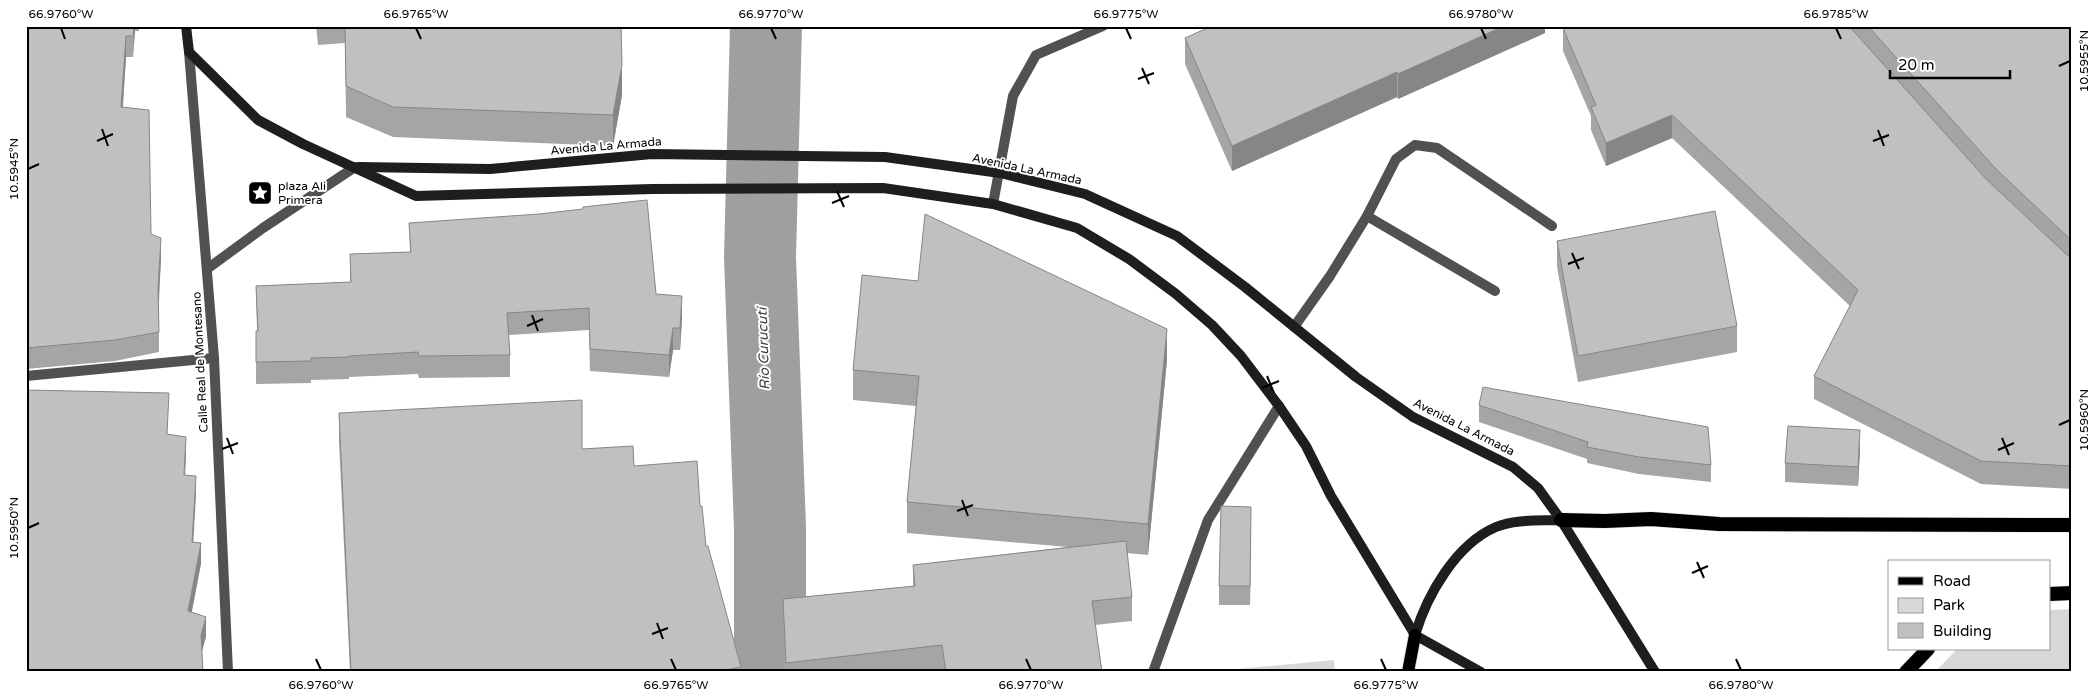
<svg xmlns="http://www.w3.org/2000/svg" width="2098" height="698" font-family="'Varela Round',sans-serif">
	<rect width="100%" height="100%" fill="#fff"/>
	<!-- green -->
	<g fill="#d8d8d8">
		<polygon points="2072,609 2072,672 1935,672 1957,649 2049,649 2049,610"/>
		<polygon points="1334,660 1335,672 1216,672 1216,671"/>
	</g>
	<g fill="none" stroke-linecap="round" stroke-linejoin="round">
		<!-- river -->
		<polyline stroke="#9f9f9f" stroke-width="72" points="766,26 760,257 770,528 770,672"/>
		<defs>
			<polyline id="primary" points="1408,672 1415,635"/>
			<g id="trunk">
				<polyline points="1561,520 1605,521 1651,519 1719,524 2072,525"/>
				<polyline points="2049,594 2072,593"/>
				<polyline points="1906,672 1928,649"/>
			</g>
		</defs>
		<!-- primary casing -->
		<use href="#primary" stroke="#dbdbdb" stroke-width="14"/>
		<!-- trunk casing -->
		<use href="#trunk" stroke="#dbdbdb" stroke-width="15"/>
		<!-- minor -->
		<g stroke="#515151" stroke-width="10">
			<polyline points="189,52 214,358 228,672"/>
			<polyline points="993,204 1013,96 1036,55 1103,26"/>
			<polyline points="1367,216 1495,291"/>
			<polyline points="207,269 263,228 355,167"/>
			<polyline points="1294,327 1330,276 1367,216 1396,159 1415,145 1437,148 1552,226"/>
			<polyline points="26,376 214,358"/>
			<polyline points="1153,672 1208,520 1279,406"/>
		</g>
		<!-- secondary -->
		<g stroke="#1e1e1e" stroke-width="10">
			<polyline points="186,26 189,52 258,120 303,144 416,196 652,189 883,188 993,204 1077,228 1129,259 1176,294 1212,325 1241,356 1279,406 1306,446 1331,496 1415,635 1481,672"/>
			<polyline points="359,167 490,169 652,154 885,157 1000,173 1085,194 1177,236 1245,287 1356,377 1413,417 1513,467 1538,488 1561,520 1655,672"/>
			<path d="M1415,635C1427,595 1456,544 1496,527C1515,519 1540,521 1561,520"/>
		</g>
		<!-- primary -->
		<use href="#primary" stroke="#000" stroke-width="12"/>
		<!-- trunk -->
		<use href="#trunk" stroke="#000" stroke-width="14"/>
	</g>
	<!-- wall -->
	<g fill="#a5a5a5">
		<polygon points="26,26 139,26 139,31 135,31 133,57 126,57 123,107 151,234 161,258 159,302 159,352 115,361 26,369"/>
		<polygon points="316,26 621,26 622,95 613,146 393,137 346,117 345,43 318,45"/>
		<polygon points="1545,26 1545,33 1398,99 1397,97 1232,171 1185,64 1185,38"/>
		<polygon points="1567,26 2072,26 2072,489 1981,484 1814,399 1814,376 1850,306 1672,138 1606,166 1591,130 1591,116 1563,51 1563,28"/>
		<polygon points="409,223 656,294 682,318 680,350 673,350 669,377 590,371 589,330 509,335 510,355 510,377 419,378 418,374 349,377 349,379 311,380 311,383 256,384 256,331 257,331 256,286 350,282 350,254 410,252"/>
		<polygon points="1557,241 1737,326 1737,352 1578,382 1557,267"/>
		<polygon points="1167,360 1148,555 1127,553 1132,597 1132,621 1095,625 1102,672 942,672 942,670 927,672 785,672 783,599 913,586 913,565 1068,547 907,533 907,502 916,406 853,400 853,370"/>
		<polygon points="1479,405 1711,465 1711,482 1639,474 1587,463 1587,459 1479,422"/>
		<polygon points="339,413 582,449 634,466 700,506 706,546 741,667 741,672 350,672 339,441"/>
		<polygon points="1860,449 1858,486 1785,482 1785,463"/>
		<polygon points="1251,526 1250,605 1219,605 1219,586"/>
	</g>
	<!-- shaded-wall -->
	<g fill="#868686">
		<polygon points="134,26 135,26 135,31 133,57"/>
		<polygon points="1504,26 1545,26 1545,33 1398,99 1398,74"/>
		<polygon points="126,36 126,57 121,128 121,107"/>
		<polygon points="622,65 622,95 613,146 613,115"/>
		<polygon points="1397,72 1397,97 1232,171 1232,146"/>
		<polygon points="1672,115 1672,138 1606,166 1606,143"/>
		<polygon points="161,238 161,258 158,309 158,288"/>
		<polygon points="682,296 682,318 680,350 680,328"/>
		<polygon points="673,328 673,350 669,377 669,355"/>
		<polygon points="1167,329 1167,360 1148,555 1148,524"/>
		<polygon points="1860,430 1860,449 1858,486 1858,467"/>
		<polygon points="186,437 186,458 184,495 184,475"/>
		<polygon points="196,476 196,496 192,563 192,542"/>
		<polygon points="1251,507 1251,526 1250,605 1250,586"/>
		<polygon points="201,543 201,564 188,632 188,611"/>
		<polygon points="206,617 206,637 201,655 201,635"/>
	</g>
	<!-- building -->
	<g fill="#c0c0c0" stroke="#868686">
		<polygon points="26,26 134,26 133,36 126,36 121,107 149,110 151,234 161,238 158,288 159,332 115,340 26,348"/>
		<polygon points="345,26 621,26 622,65 613,115 393,107 346,86"/>
		<polygon points="1212,26 1504,26 1398,74 1397,72 1232,146 1185,38"/>
		<polygon points="1567,26 1849,26 1986,179 2067,255 2072,257 2072,466 1981,461 1814,376 1858,290 1672,115 1606,143 1591,107 1596,105 1563,28"/>
		<polygon points="1868,26 2072,26 2072,241 1996,169"/>
		<polygon points="647,200 656,294 682,296 680,328 673,328 669,355 590,349 589,308 507,313 510,355 419,356 418,352 349,356 349,357 311,358 311,361 256,362 256,331 258,331 256,286 351,282 350,254 411,252 409,223 539,214 583,209 583,207"/>
		<polygon points="1715,211 1737,326 1578,356 1557,241"/>
		<polygon points="925,214 1167,329 1148,524 907,502 919,376 853,370 862,275 918,281"/>
		<polygon points="1483,387 1708,427 1711,465 1639,457 1587,447 1588,442 1479,405"/>
		<polygon points="26,390 169,393 167,434 186,437 184,475 196,476 192,542 201,543 188,611 206,617 201,635 203,672 26,672"/>
		<polygon points="582,400 582,449 633,446 634,466 697,461 700,506 702,506 706,546 708,546 741,667 726,670 727,672 351,672 339,413"/>
		<polygon points="1788,426 1860,430 1858,467 1785,463"/>
		<polygon points="1221,506 1251,507 1250,586 1219,586"/>
		<polygon points="1126,541 1132,597 1092,601 1102,672 946,672 942,645 786,663 783,599 915,586 913,565"/>
	</g>
	<!-- ticks -->
	<path fill="none" stroke="#000" stroke-width="2" d="M61,28L65,39M416,28L421,39M771,28L776,39M1126,28L1131,39M1481,28L1486,39M1836,28L1841,39M2059,66L2070,61M1142,68L1149,84M1138,79L1154,73M102,129L108,146M1878,130L1884,146M97,141L113,134M1873,141L1889,135M28,169L39,164M837,191L844,207M832,203L849,196M1572,253L1579,269M1568,264L1584,258M532,315L538,331M527,326L543,319M1267,376L1274,393M1262,388L1279,381M2059,425L2070,420M227,438L233,454M2002,438L2009,455M222,449L238,443M1998,450L2014,443M962,500L968,516M957,511L973,505M28,528L39,523M1697,562L1704,578M1692,573L1708,566M657,623L663,639M652,634L668,628M316,659L321,670M671,659L676,670M1026,659L1031,670M1381,659L1386,670M1736,659L1741,670"/>
	<!-- icons -->
	<defs>
		<symbol id="sight-square" viewBox="-11 -11 22 22"><rect x="-9" y="-9" width="18" height="18" rx="4" fill="#000" stroke="#fff"/><path d="M0-6L1.8-2.2L6-1.7L2.9 1.2L3.7 5.4L0 3.3L-3.7 5.4L-2.9 1.2L-6-1.7L-1.8-2.2Z" fill="#fff"/></symbol>
	</defs>
	<g fill-rule="evenodd">
		<use href="#sight-square" x="246" y="179" width="28" height="28"/>
	</g>
	<g text-anchor="middle" stroke-width="4" stroke-linejoin="round" paint-order="stroke">
		<!-- street labels -->
		<g font-size="12" fill="#000" stroke="#fff">
			<text transform="translate(606 146) rotate(-5)" y="4">Avenida La Armada</text>
			<text transform="translate(1027 169) rotate(12)" y="4">Avenida La Armada</text>
			<text transform="translate(200 362) rotate(-93)" y="4">Calle Real de Montesano</text>
			<text transform="translate(1464 427) rotate(27)" y="4">Avenida La Armada</text>
		</g>
		<!-- poi labels -->
		<g font-size="12" fill="#000" stroke="#fff" text-anchor="start">
			<text x="278" y="190">plaza Ali<tspan x="278" dy="14">Primera</tspan></text>
		</g>
		<!-- water labels -->
		<g font-size="14" font-style="italic" fill="#404040" stroke="#fff">
			<text transform="translate(763 349) rotate(-92)" y="5">Río Curucutí</text>
		</g>
	</g>
	<!-- border -->
	<rect width="2098" height="698" fill="none" stroke="#ffffff" stroke-width="55"/>
	<!-- legend -->
	<rect x="1888" y="560" width="162" height="90" fill="#ffffff" stroke="#999999"/>
	<rect x="1898" y="577" width="25" height="8" fill="#000000" stroke="#999999"/>
	<text x="1933" y="586" font-size="15" fill="#000000">Road</text>
	<rect x="1898" y="598" width="25" height="15" fill="#d8d8d8" stroke="#999999"/>
	<text x="1933" y="610" font-size="15" fill="#000000">Park</text>
	<rect x="1898" y="623" width="25" height="15" fill="#c0c0c0" stroke="#999999"/>
	<text x="1933" y="636" font-size="15" fill="#000000">Building</text>
	<!-- scale -->
	<path d="M1890 70v8h120v-8" fill="none" stroke="#000000" stroke-width="2.5"/>
	<text x="1898" y="70" font-size="15" fill="#000000" stroke="#ffffff" stroke-width="4" paint-order="stroke">20 m</text>
	<rect x="28" y="28" width="2042" height="642" fill="none" stroke="#000" stroke-width="2"/>
	<g font-size="12" text-anchor="middle" fill="#000">
		<text x="61" y="18">66.9760°W</text>
		<text x="416" y="18">66.9765°W</text>
		<text x="771" y="18">66.9770°W</text>
		<text x="1126" y="18">66.9775°W</text>
		<text x="1481" y="18">66.9780°W</text>
		<text x="1836" y="18">66.9785°W</text>
		<text transform="translate(2084 61) rotate(-90)" y="4">10.5955°N</text>
		<text transform="translate(14 169) rotate(-90)" y="4">10.5945°N</text>
		<text transform="translate(2084 420) rotate(-90)" y="4">10.5960°N</text>
		<text transform="translate(14 528) rotate(-90)" y="4">10.5950°N</text>
		<text x="321" y="689">66.9760°W</text>
		<text x="676" y="689">66.9765°W</text>
		<text x="1031" y="689">66.9770°W</text>
		<text x="1386" y="689">66.9775°W</text>
		<text x="1741" y="689">66.9780°W</text>
	</g>
</svg>
